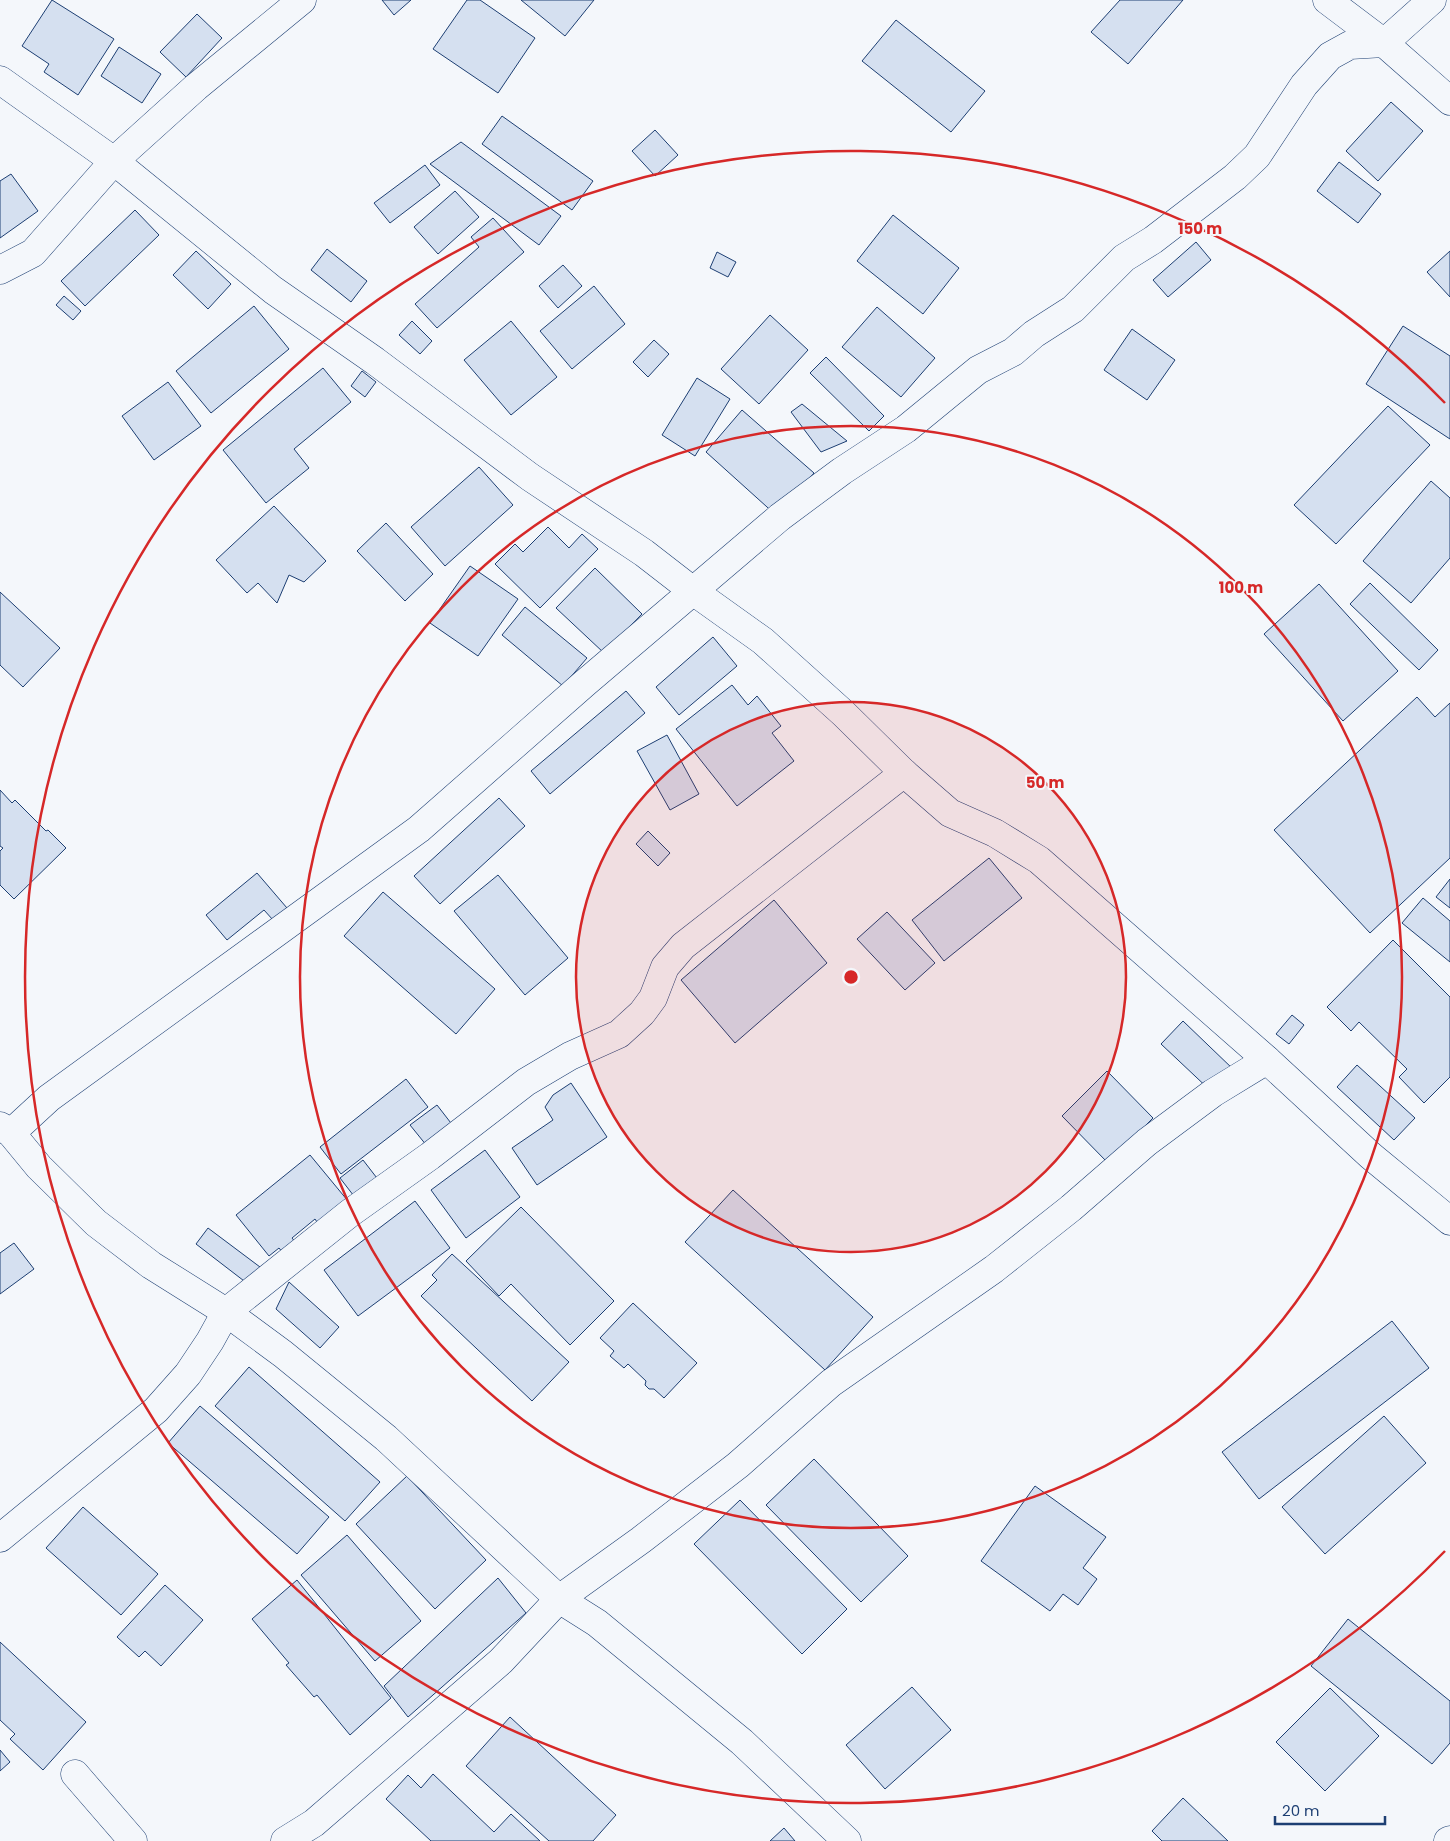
<svg xmlns="http://www.w3.org/2000/svg" width="1450" height="1841" font-family="Poppins,sans-serif">
	<rect width="100%" height="100%" fill="#f4f7fb"/>
	<!-- building -->
	<g fill="#d5e0f0" stroke="#1d3f73">
		<polygon points="52,0 114,39 78,95 44,72 49,64 22,46"/>
		<polygon points="382,0 411,0 394,15"/>
		<polygon points="467,0 480,0 535,38 498,93 433,49"/>
		<polygon points="521,0 594,0 565,36"/>
		<polygon points="1120,0 1183,0 1128,64 1091,32"/>
		<polygon points="197,14 222,38 186,77 160,52"/>
		<polygon points="896,20 985,91 951,132 862,61"/>
		<polygon points="119,47 161,74 142,103 101,76"/>
		<polygon points="1391,102 1423,131 1378,181 1346,151"/>
		<polygon points="502,116 593,181 572,210 482,144"/>
		<polygon points="655,130 678,155 655,176 632,151"/>
		<polygon points="461,142 561,216 539,245 430,164"/>
		<polygon points="1339,162 1381,194 1358,223 1317,191"/>
		<polygon points="425,165 440,185 390,223 374,203"/>
		<polygon points="11,174 38,211 0,238 0,181"/>
		<polygon points="455,191 479,217 438,254 414,227"/>
		<polygon points="135,210 159,235 85,306 61,281"/>
		<polygon points="893,215 959,268 923,314 857,261"/>
		<polygon points="493,218 524,252 437,328 415,304 479,247 471,237"/>
		<polygon points="1196,242 1211,260 1168,297 1153,280"/>
		<polygon points="327,249 367,281 351,302 311,270"/>
		<polygon points="196,251 231,284 208,309 173,275"/>
		<polygon points="1450,251 1450,297 1427,272"/>
		<polygon points="717,252 736,262 728,277 710,268"/>
		<polygon points="563,265 582,286 558,308 539,286"/>
		<polygon points="594,286 625,324 572,369 540,331"/>
		<polygon points="64,296 81,311 73,320 56,305"/>
		<polygon points="254,306 289,349 211,413 176,371"/>
		<polygon points="877,307 935,358 901,397 842,347"/>
		<polygon points="770,315 808,350 759,404 721,369"/>
		<polygon points="412,321 432,341 420,354 399,335"/>
		<polygon points="511,321 557,377 511,415 464,360"/>
		<polygon points="1403,326 1450,356 1450,439 1366,384"/>
		<polygon points="1132,329 1175,360 1147,400 1104,370"/>
		<polygon points="654,340 669,354 648,377 633,362"/>
		<polygon points="826,357 884,416 869,431 810,373"/>
		<polygon points="323,368 351,402 294,449 309,468 266,503 223,450"/>
		<polygon points="362,371 376,382 365,397 351,386"/>
		<polygon points="697,378 730,399 695,456 662,435"/>
		<polygon points="168,382 201,426 154,460 122,416"/>
		<polygon points="802,404 847,441 821,452 791,412"/>
		<polygon points="1388,406 1430,445 1336,544 1294,505"/>
		<polygon points="742,410 814,473 777,516 706,452"/>
		<polygon points="479,467 513,505 445,566 411,527"/>
		<polygon points="1431,481 1450,498 1450,558 1411,603 1363,561"/>
		<polygon points="274,506 326,561 304,582 289,575 277,603 258,583 247,593 216,560"/>
		<polygon points="386,523 433,574 405,601 357,551"/>
		<polygon points="548,527 569,548 582,534 598,549 540,608 495,564 515,544 523,552"/>
		<polygon points="470,566 518,599 478,656 430,623"/>
		<polygon points="595,568 642,614 604,653 556,608"/>
		<polygon points="1370,583 1438,650 1419,670 1350,604"/>
		<polygon points="1319,584 1398,671 1343,721 1264,634"/>
		<polygon points="0,592 60,648 23,687 0,665"/>
		<polygon points="525,607 587,658 563,686 502,635"/>
		<polygon points="713,637 737,666 679,715 656,687"/>
		<polygon points="732,685 748,705 757,696 781,726 772,733 794,761 737,806 676,729"/>
		<polygon points="626,691 645,713 550,794 531,771"/>
		<polygon points="1417,697 1435,717 1450,703 1450,858 1370,933 1274,830"/>
		<polygon points="667,735 699,794 670,810 637,751"/>
		<polygon points="0,790 12,803 15,800 46,831 48,830 66,848 14,899 0,885 0,851 3,848 0,846"/>
		<polygon points="499,798 525,826 440,904 414,876"/>
		<polygon points="648,831 670,853 658,866 636,844"/>
		<polygon points="989,858 1022,898 944,961 912,920"/>
		<polygon points="257,873 287,908 273,920 264,910 227,940 206,915"/>
		<polygon points="498,875 568,958 525,995 454,911"/>
		<polygon points="1450,879 1450,908 1436,897"/>
		<polygon points="383,892 495,989 456,1034 344,936"/>
		<polygon points="1423,898 1450,921 1450,962 1402,923"/>
		<polygon points="774,900 827,963 735,1043 681,980"/>
		<polygon points="887,912 935,963 905,990 857,939"/>
		<polygon points="1393,940 1450,997 1450,1077 1424,1103 1399,1077 1407,1069 1359,1022 1351,1031 1327,1007"/>
		<polygon points="1292,1015 1304,1025 1289,1044 1276,1034"/>
		<polygon points="1183,1021 1234,1070 1213,1093 1161,1044"/>
		<polygon points="1357,1065 1415,1118 1394,1140 1337,1087"/>
		<polygon points="1107,1071 1153,1118 1108,1163 1062,1116"/>
		<polygon points="406,1079 428,1107 341,1174 320,1147"/>
		<polygon points="571,1083 607,1137 537,1185 512,1148 553,1120 545,1107 553,1095"/>
		<polygon points="437,1105 454,1127 427,1146 410,1125"/>
		<polygon points="485,1150 520,1197 466,1238 431,1190"/>
		<polygon points="310,1155 348,1201 319,1225 315,1219 292,1238 296,1243 283,1253 279,1248 269,1256 236,1215"/>
		<polygon points="363,1160 380,1182 357,1200 340,1178"/>
		<polygon points="733,1190 873,1317 825,1370 685,1242"/>
		<polygon points="415,1201 450,1248 358,1316 324,1270"/>
		<polygon points="521,1207 614,1301 570,1345 511,1284 499,1296 466,1261"/>
		<polygon points="208,1228 260,1267 248,1284 196,1244"/>
		<polygon points="14,1243 34,1269 0,1294 0,1253"/>
		<polygon points="452,1254 569,1362 532,1401 421,1296 437,1280 432,1275"/>
		<polygon points="289,1282 339,1327 320,1348 276,1309"/>
		<polygon points="633,1303 697,1363 664,1398 654,1389 649,1389 645,1385 646,1381 628,1364 624,1368 610,1356 614,1351 600,1338"/>
		<polygon points="1392,1321 1429,1368 1259,1499 1222,1452"/>
		<polygon points="249,1367 380,1482 345,1521 215,1406"/>
		<polygon points="200,1406 329,1517 297,1554 168,1443"/>
		<polygon points="1384,1416 1426,1463 1325,1554 1282,1507"/>
		<polygon points="814,1459 908,1556 861,1602 766,1505"/>
		<polygon points="407,1476 486,1560 435,1609 356,1524"/>
		<polygon points="1035,1486 1106,1537 1083,1568 1097,1579 1078,1605 1063,1594 1050,1611 981,1561"/>
		<polygon points="740,1500 847,1609 802,1654 694,1544"/>
		<polygon points="83,1507 158,1574 121,1615 46,1548"/>
		<polygon points="347,1535 421,1621 375,1661 301,1575"/>
		<polygon points="498,1578 526,1613 408,1717 384,1686"/>
		<polygon points="297,1580 391,1698 350,1735 317,1695 314,1697 286,1665 289,1663 252,1619"/>
		<polygon points="165,1585 203,1620 161,1666 145,1651 139,1657 117,1637"/>
		<polygon points="1348,1619 1450,1701 1450,1743 1432,1764 1311,1666"/>
		<polygon points="0,1642 86,1722 43,1770 10,1739 15,1734 0,1720"/>
		<polygon points="912,1687 951,1730 885,1789 846,1745"/>
		<polygon points="1330,1688 1379,1736 1325,1791 1276,1742"/>
		<polygon points="510,1717 616,1815 593,1841 549,1841 466,1766"/>
		<polygon points="0,1750 10,1762 0,1771"/>
		<polygon points="433,1774 494,1832 511,1814 540,1841 431,1841 386,1799 408,1775 421,1788"/>
		<polygon points="1183,1798 1228,1841 1162,1841 1152,1831"/>
		<polygon points="784,1828 795,1841 770,1841"/>
	</g>
	<g fill="none" stroke-linecap="round" stroke-linejoin="round">
		<defs>
			<g id="minor">
				<polyline points="1327,0 1384,43 1450,101"/>
				<polyline points="0,80 114,161 273,290 375,361 530,477 644,553 693,591 763,641 843,713 904,773 950,813 995,833 1039,860 1267,1060 1371,1156 1450,1221"/>
				<polyline points="0,270 33,253 114,161 196,87 302,0"/>
				<polyline points="0,1126 11,1133 39,1167 96,1223 151,1265 226,1312 283,1354 386,1438 559,1599 597,1623 742,1742 847,1841"/>
				<polyline points="11,1133 49,1098 419,829 585,683 780,517 842,471 906,429 978,370 1013,352 1034,334 1073,309 1124,258 1153,240 1235,177 1257,156 1304,85 1330,56 1350,45 1384,43 1432,0"/>
				<polyline points="0,1538 156,1410 188,1374 210,1341 226,1312 350,1213 430,1156 526,1082 570,1056 619,1034 642,1013 653,998 665,967 683,946 904,773"/>
				<polyline points="75,1774 133,1841"/>
				<polyline points="285,1841 314,1823 501,1661 559,1599 641,1540 738,1465 831,1383 994,1269 1071,1208 1147,1142 1213,1093 1267,1060"/>
				<polyline points="1448,1841 1450,1840"/>
			</g>
		</defs>
		<!-- minor casing -->
		<use href="#minor" stroke="#1d3f73" stroke-width="29"/>
		<!-- minor -->
		<use href="#minor" stroke="#f4f7fb" stroke-width="28"/>
	</g>
	<!-- distance rings -->
	<circle cx="851" cy="977" r="275" fill="#d62828" fill-opacity=".12"/>
	<g fill="none" stroke="#d62828" stroke-width="2.5">
		<circle cx="851" cy="977" r="275"/>
		<circle cx="851" cy="977" r="551"/>
		<path d="M1445 1551A826 826 0 1 1 1445 403"/>
	</g>
	<circle cx="851" cy="977" r="8" fill="#d62828" stroke="#f4f7fb" stroke-width="2.5"/>
	<g font-size="15" text-anchor="middle" font-weight="bold" fill="#d62828" stroke="#f4f7fb" stroke-width="4" stroke-linejoin="round" paint-order="stroke">
		<text x="1200" y="234">150 m</text>
		<text x="1241" y="593">100 m</text>
		<text x="1045" y="788">50 m</text>
	</g>
	<!-- scale -->
	<path d="M1275 1816v8h110v-8" fill="none" stroke="#1d3f73" stroke-width="2.5"/>
	<text x="1282" y="1816" font-size="15" fill="#1d3f73" stroke="#f4f7fb" stroke-width="4" paint-order="stroke">20 m</text>
</svg>
